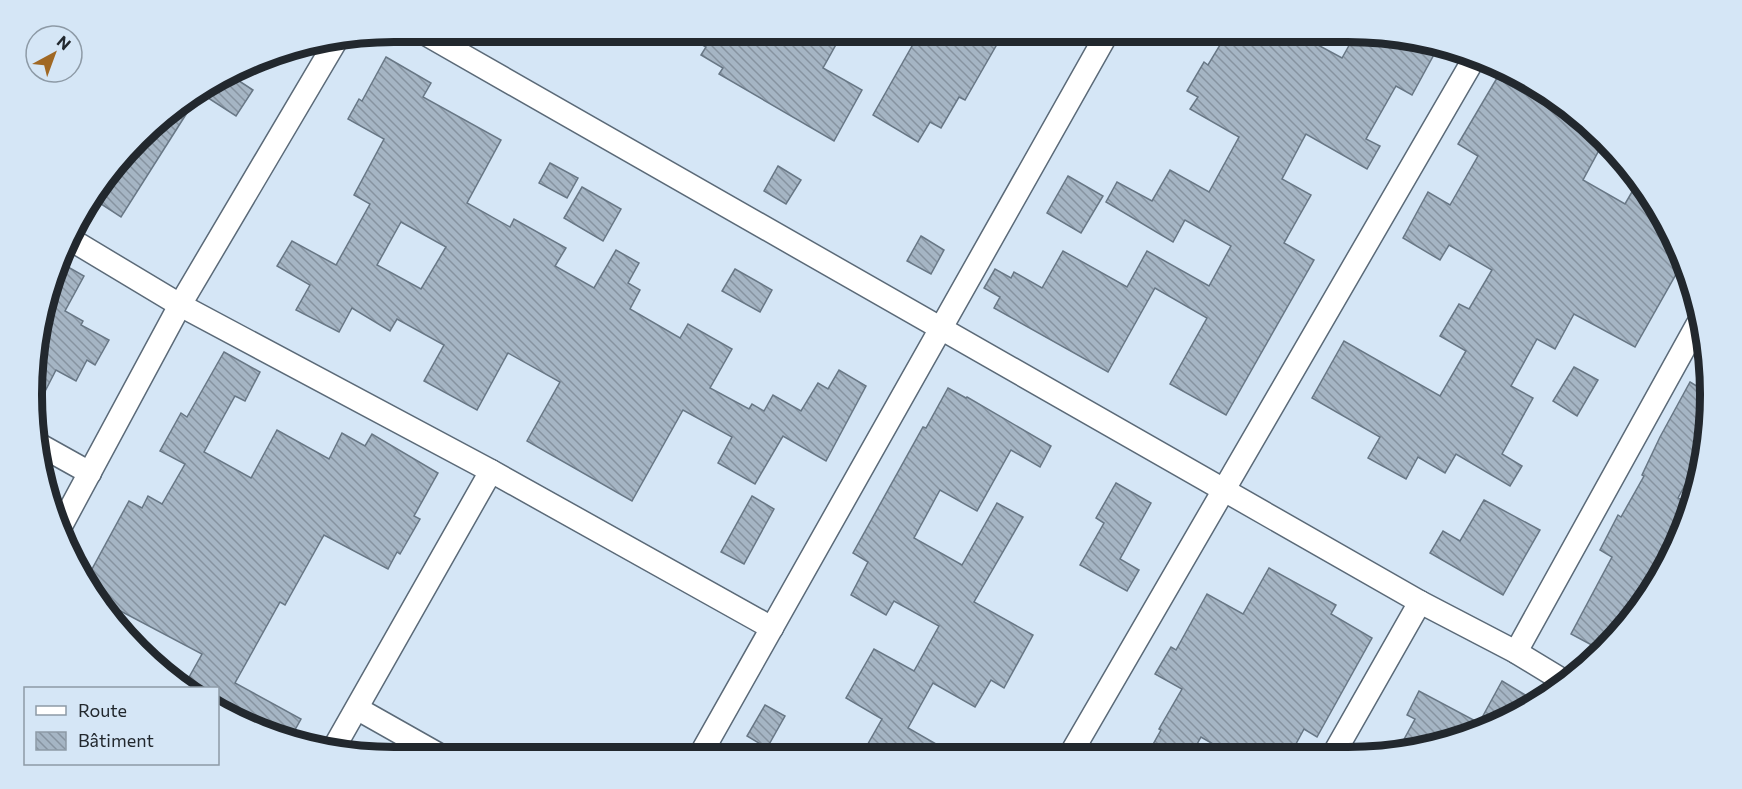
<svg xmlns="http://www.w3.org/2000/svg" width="1742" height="789" font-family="Commissioner,sans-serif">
	<defs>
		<pattern id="building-back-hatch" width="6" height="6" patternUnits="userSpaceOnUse" patternTransform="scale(1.5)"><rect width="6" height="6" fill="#a5b5c4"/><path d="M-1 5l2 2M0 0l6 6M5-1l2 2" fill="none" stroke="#8693a0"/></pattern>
	</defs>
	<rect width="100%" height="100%" fill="#d5e6f6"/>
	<!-- building -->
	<g fill="url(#building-back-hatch)" stroke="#687785" stroke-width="1.5" fill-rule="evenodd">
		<polygon points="679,32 843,32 823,68 862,90 834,141 719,74 723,68 701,55 706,47"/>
		<polygon points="920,32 1004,32 965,100 959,97 941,128 930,122 918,142 873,115"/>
		<polygon points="1258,32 1294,32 1342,58 1356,33 1437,49 1412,95 1396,86 1366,139 1380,146 1367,169 1306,134 1282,179 1311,195 1284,243 1314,260 1226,415 1170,384 1207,318 1155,288 1108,372 994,308 1000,297 984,288 995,269 1011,278 1014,272 1042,288 1063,251 1127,287 1147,251 1209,286 1231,246 1185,220 1173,242 1106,202 1117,182 1152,201 1170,170 1209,192 1239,137 1190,109 1198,97 1187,91 1204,62 1208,65 1226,35 1231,38 1233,33 1251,43"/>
		<path d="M386,57L431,83L423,97L501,140L467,203L510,227L514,219L566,248L555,266L594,288L616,250L639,263L628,283L640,290L630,309L680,338L688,324L732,349L710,388L749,409L752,404L764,411L773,395L801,411L818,383L828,389L839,370L866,386L826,461L783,436L755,484L718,463L732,437L683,410L632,501L527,441L560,382L508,353L477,410L424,381L444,345L397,319L390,331L352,308L339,332L296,310L310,285L277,266L292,241L336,265L370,204L354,195L384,139L348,119L359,99L362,101ZM401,222L446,247L421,289L377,265Z"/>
		<polygon points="233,77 253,90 236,116 202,94"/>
		<polygon points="1497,78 1605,139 1583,180 1625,204 1636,185 1683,255 1684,260 1635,347 1574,314 1555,349 1537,339 1511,386 1533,398 1502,454 1522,466 1510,486 1456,454 1445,473 1418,457 1406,479 1368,458 1380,437 1312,398 1344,341 1440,396 1466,351 1440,336 1459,304 1469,309 1492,270 1449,245 1440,260 1403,238 1428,192 1450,205 1478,156 1458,144"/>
		<polygon points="197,97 121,217 92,198 155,121"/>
		<polygon points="550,163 578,178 567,198 539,183"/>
		<polygon points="778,166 801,180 786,204 764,191"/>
		<polygon points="1068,176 1103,196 1081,233 1047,213"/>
		<polygon points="582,187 621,209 603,241 564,218"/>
		<polygon points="921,236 944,250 931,274 907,261"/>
		<polygon points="61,263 84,276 65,311 83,321 81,325 109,340 95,365 87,360 76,381 56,370 38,405 38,324"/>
		<polygon points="735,269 772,290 760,312 722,291"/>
		<polygon points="224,352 260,372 245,401 235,396 204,452 251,478 277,430 329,459 342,433 365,446 372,434 438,473 414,516 420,519 400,554 397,552 388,569 324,535 285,605 280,602 235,683 301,719 291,737 281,735 218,697 218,688 189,688 184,686 202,654 113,607 110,612 85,582 129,501 142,508 148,496 162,504 185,464 160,451 181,413 187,417"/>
		<polygon points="1574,367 1598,380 1577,416 1553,401"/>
		<polygon points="1690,382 1710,394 1697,463 1678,498 1689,504 1684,528 1636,615 1601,650 1571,634 1612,557 1600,550 1618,515 1621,517 1644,476 1642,475 1660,437"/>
		<polygon points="948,388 966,398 967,397 1051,446 1040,467 1011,450 977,511 940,490 914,538 962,565 997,503 1023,517 974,602 1033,635 1004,688 991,680 975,707 933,683 908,728 957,756 861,756 882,719 846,698 874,649 914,671 939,626 894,601 886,615 851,595 868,562 853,553 923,427 926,428"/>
		<polygon points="1116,483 1151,503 1120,559 1139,570 1127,591 1080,565 1104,523 1096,518"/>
		<polygon points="752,496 774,509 744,564 721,552"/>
		<polygon points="1484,500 1540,530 1503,595 1430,553 1443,531 1460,541"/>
		<polygon points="1269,568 1336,605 1331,614 1372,638 1317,737 1304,729 1290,755 1232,755 1201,737 1191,755 1147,755 1161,730 1159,729 1182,689 1155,674 1171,647 1176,650 1207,594 1243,614"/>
		<polygon points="1502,681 1527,696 1519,711 1487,730 1396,754 1415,719 1407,715 1419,691 1479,723"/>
		<polygon points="765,705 785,716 767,748 747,736"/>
	</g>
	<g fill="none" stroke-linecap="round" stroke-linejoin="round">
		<defs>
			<g id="street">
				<polyline points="422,32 1420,602 1516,652 1567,683"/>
				<polyline points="70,239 180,305 491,471 772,628"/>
				<polyline points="38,444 90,473"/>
				<polyline points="61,526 180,305 336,41"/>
				<polyline points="1516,652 1697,325"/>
				<polyline points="358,709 443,757"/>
				<polyline points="335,746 491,471"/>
				<polyline points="1070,755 1475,57"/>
				<polyline points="1333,755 1420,602"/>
				<polyline points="699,757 1108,32"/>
			</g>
		</defs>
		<!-- street casing -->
		<use href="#street" stroke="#5b6a78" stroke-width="25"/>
		<!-- street -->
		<use href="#street" stroke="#fff" stroke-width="22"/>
	</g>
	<!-- crop -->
	<path d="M0 0H1742V789H0ZM394 42H1348A352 352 0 0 1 1700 394V395A352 352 0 0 1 1348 747H394A352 352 0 0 1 42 395V394A352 352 0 0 1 394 42Z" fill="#d5e6f6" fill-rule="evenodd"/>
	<path fill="none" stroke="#22282e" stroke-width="8" d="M394 42H1348A352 352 0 0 1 1700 394V395A352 352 0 0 1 1348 747H394A352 352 0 0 1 42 395V394A352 352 0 0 1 394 42Z"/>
	<!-- legend -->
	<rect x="24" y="687" width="195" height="78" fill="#d5e6f6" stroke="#8d9aa6" stroke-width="1.5"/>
	<rect x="36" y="706" width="30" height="9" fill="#ffffff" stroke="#8d9aa6" stroke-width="1.5"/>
	<text x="78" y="717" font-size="18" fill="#22282e">Route</text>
	<rect x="36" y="732" width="30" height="18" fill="url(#building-back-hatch)" stroke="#8d9aa6" stroke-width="1.5"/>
	<text x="78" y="747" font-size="18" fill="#22282e">Bâtiment</text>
	<!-- north arrow -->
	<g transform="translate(54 54) rotate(41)"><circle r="28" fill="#d5e6f6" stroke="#8d9aa6" stroke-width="1.5"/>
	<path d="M0-4.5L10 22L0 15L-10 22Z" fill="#a06824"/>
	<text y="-9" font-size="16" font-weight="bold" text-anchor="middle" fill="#22282e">N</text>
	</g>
</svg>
